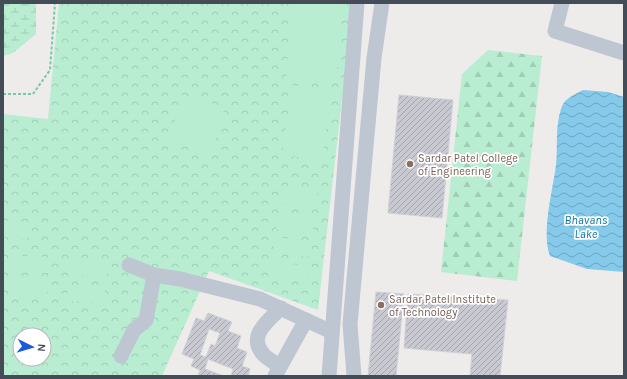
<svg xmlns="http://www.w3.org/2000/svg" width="627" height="379" font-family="Karla,sans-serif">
	<defs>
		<pattern id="forest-firs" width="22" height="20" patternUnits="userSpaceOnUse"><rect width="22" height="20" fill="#b8edd2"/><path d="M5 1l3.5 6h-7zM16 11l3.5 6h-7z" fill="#9fcdb6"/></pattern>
		<pattern id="wetland-marsh" width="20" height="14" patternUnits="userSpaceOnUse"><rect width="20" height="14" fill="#b8edd2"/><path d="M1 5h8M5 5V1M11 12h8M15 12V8" fill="none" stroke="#9fcdb6"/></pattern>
		<pattern id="park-crowns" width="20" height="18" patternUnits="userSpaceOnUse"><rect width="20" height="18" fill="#b8edd2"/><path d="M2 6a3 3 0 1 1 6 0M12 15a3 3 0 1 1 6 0" fill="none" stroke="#9fcdb6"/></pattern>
		<pattern id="water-waves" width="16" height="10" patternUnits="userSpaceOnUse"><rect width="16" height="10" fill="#85caea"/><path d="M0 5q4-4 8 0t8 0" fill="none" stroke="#6ea6c0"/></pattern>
		<pattern id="building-hatch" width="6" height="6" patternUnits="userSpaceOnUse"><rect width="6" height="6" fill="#c8c9d1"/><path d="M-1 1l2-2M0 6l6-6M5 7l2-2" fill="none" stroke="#a4a5ac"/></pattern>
	</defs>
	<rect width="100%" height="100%" fill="#eeebeb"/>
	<!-- forest -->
	<polygon fill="url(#forest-firs)" points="488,50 542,56 517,281 441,272 462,74"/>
	<!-- wetland -->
	<polygon fill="url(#wetland-marsh)" points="3,3 36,3 36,34 13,53 3,56"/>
	<!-- park -->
	<path fill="url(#park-crowns)" fill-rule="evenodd" d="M59,3H353L318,310L209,271L162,376H3V114L48,119ZM20,335H44V359H20Z"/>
	<!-- pitch -->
	<g fill="#b8edd2">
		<polygon points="292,3 343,3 336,82 286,78"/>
		<polygon points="292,85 331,91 322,160 282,155"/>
		<polygon points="182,95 225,107 212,153 169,141"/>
		<polygon points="280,187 318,190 316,206 279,203"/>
		<polygon points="277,214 314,217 313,233 276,229"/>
		<polygon points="3,220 29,224 27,240 3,237"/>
		<polygon points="274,237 312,241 310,257 273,253"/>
		<polygon points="12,256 49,257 49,273 11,272"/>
		<polygon points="71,259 108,260 107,276 70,275"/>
		<polygon points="272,262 309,266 307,282 270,278"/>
		<polygon points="10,280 48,282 47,298 9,296"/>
		<polygon points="68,285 105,287 105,303 67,301"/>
	</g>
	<!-- water -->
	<path fill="url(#water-waves)" d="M583,90L608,92L624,97V272L587,269L550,256C541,234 553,189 556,165C558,147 555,127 561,109C564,98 574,95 583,90Z"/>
	<!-- building -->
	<g fill="url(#building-hatch)" stroke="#cfd0d7" fill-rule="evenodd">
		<polygon points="399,95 453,100 442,218 388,213"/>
		<polygon points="376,292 404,294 396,376 368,376"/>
		<polygon points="408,294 508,300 500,376 470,376 472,354 404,348"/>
		<path d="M208,313L232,322L228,331L241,336L237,348L247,352L242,366L250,369L248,376H231L233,369L208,359L205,369L224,376H198L200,370L191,366L194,359L182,354L196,318L204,321ZM209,329L220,333L215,346L211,344L206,357L200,355Z"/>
	</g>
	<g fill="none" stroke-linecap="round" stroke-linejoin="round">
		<!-- path -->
		<polyline stroke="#71caa8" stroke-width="2" stroke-dasharray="3 2" stroke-linecap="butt" points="3,94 33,94 50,70 55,3"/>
		<!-- minor -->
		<g stroke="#bec6d1" stroke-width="15">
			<polyline points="562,3 555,31 624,53"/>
			<polyline points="129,265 154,275 180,279 260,299 332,332"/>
			<polyline points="121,356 134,330 146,320 154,275"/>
			<path d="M280,366C275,363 268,359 264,355C246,336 269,320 281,308"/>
			<polyline points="275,376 306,320"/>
			<polyline points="329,376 357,3"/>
			<polyline points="354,376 350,324 374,58 382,3"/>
		</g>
	</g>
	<!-- markers -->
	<g fill="#8d6e63" stroke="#fff" stroke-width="1.5">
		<circle cx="410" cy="164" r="4"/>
		<circle cx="381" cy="305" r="4"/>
	</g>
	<g text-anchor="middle" stroke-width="3.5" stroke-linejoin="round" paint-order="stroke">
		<!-- education labels -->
		<g font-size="11" fill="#785e54" stroke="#fff" text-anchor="start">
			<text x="418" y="162">Sardar Patel College<tspan x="418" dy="13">of Engineering</tspan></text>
			<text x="389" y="303">Sardar Patel Institute<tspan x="389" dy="13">of Technology</tspan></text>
		</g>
		<!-- water labels -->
		<g font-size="12" font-style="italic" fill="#0d73a2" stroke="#fff">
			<text x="586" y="224">Bhavans<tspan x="586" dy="14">Lake</tspan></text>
		</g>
	</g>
	<!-- border -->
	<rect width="627" height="379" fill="none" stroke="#444c58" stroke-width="8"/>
	<!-- north arrow -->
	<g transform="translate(32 347) rotate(95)"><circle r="19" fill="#ffffff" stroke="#b4b7bc"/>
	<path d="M0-3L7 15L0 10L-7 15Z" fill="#1a59d9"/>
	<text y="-6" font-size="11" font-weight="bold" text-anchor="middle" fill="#444c58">N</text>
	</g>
</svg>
